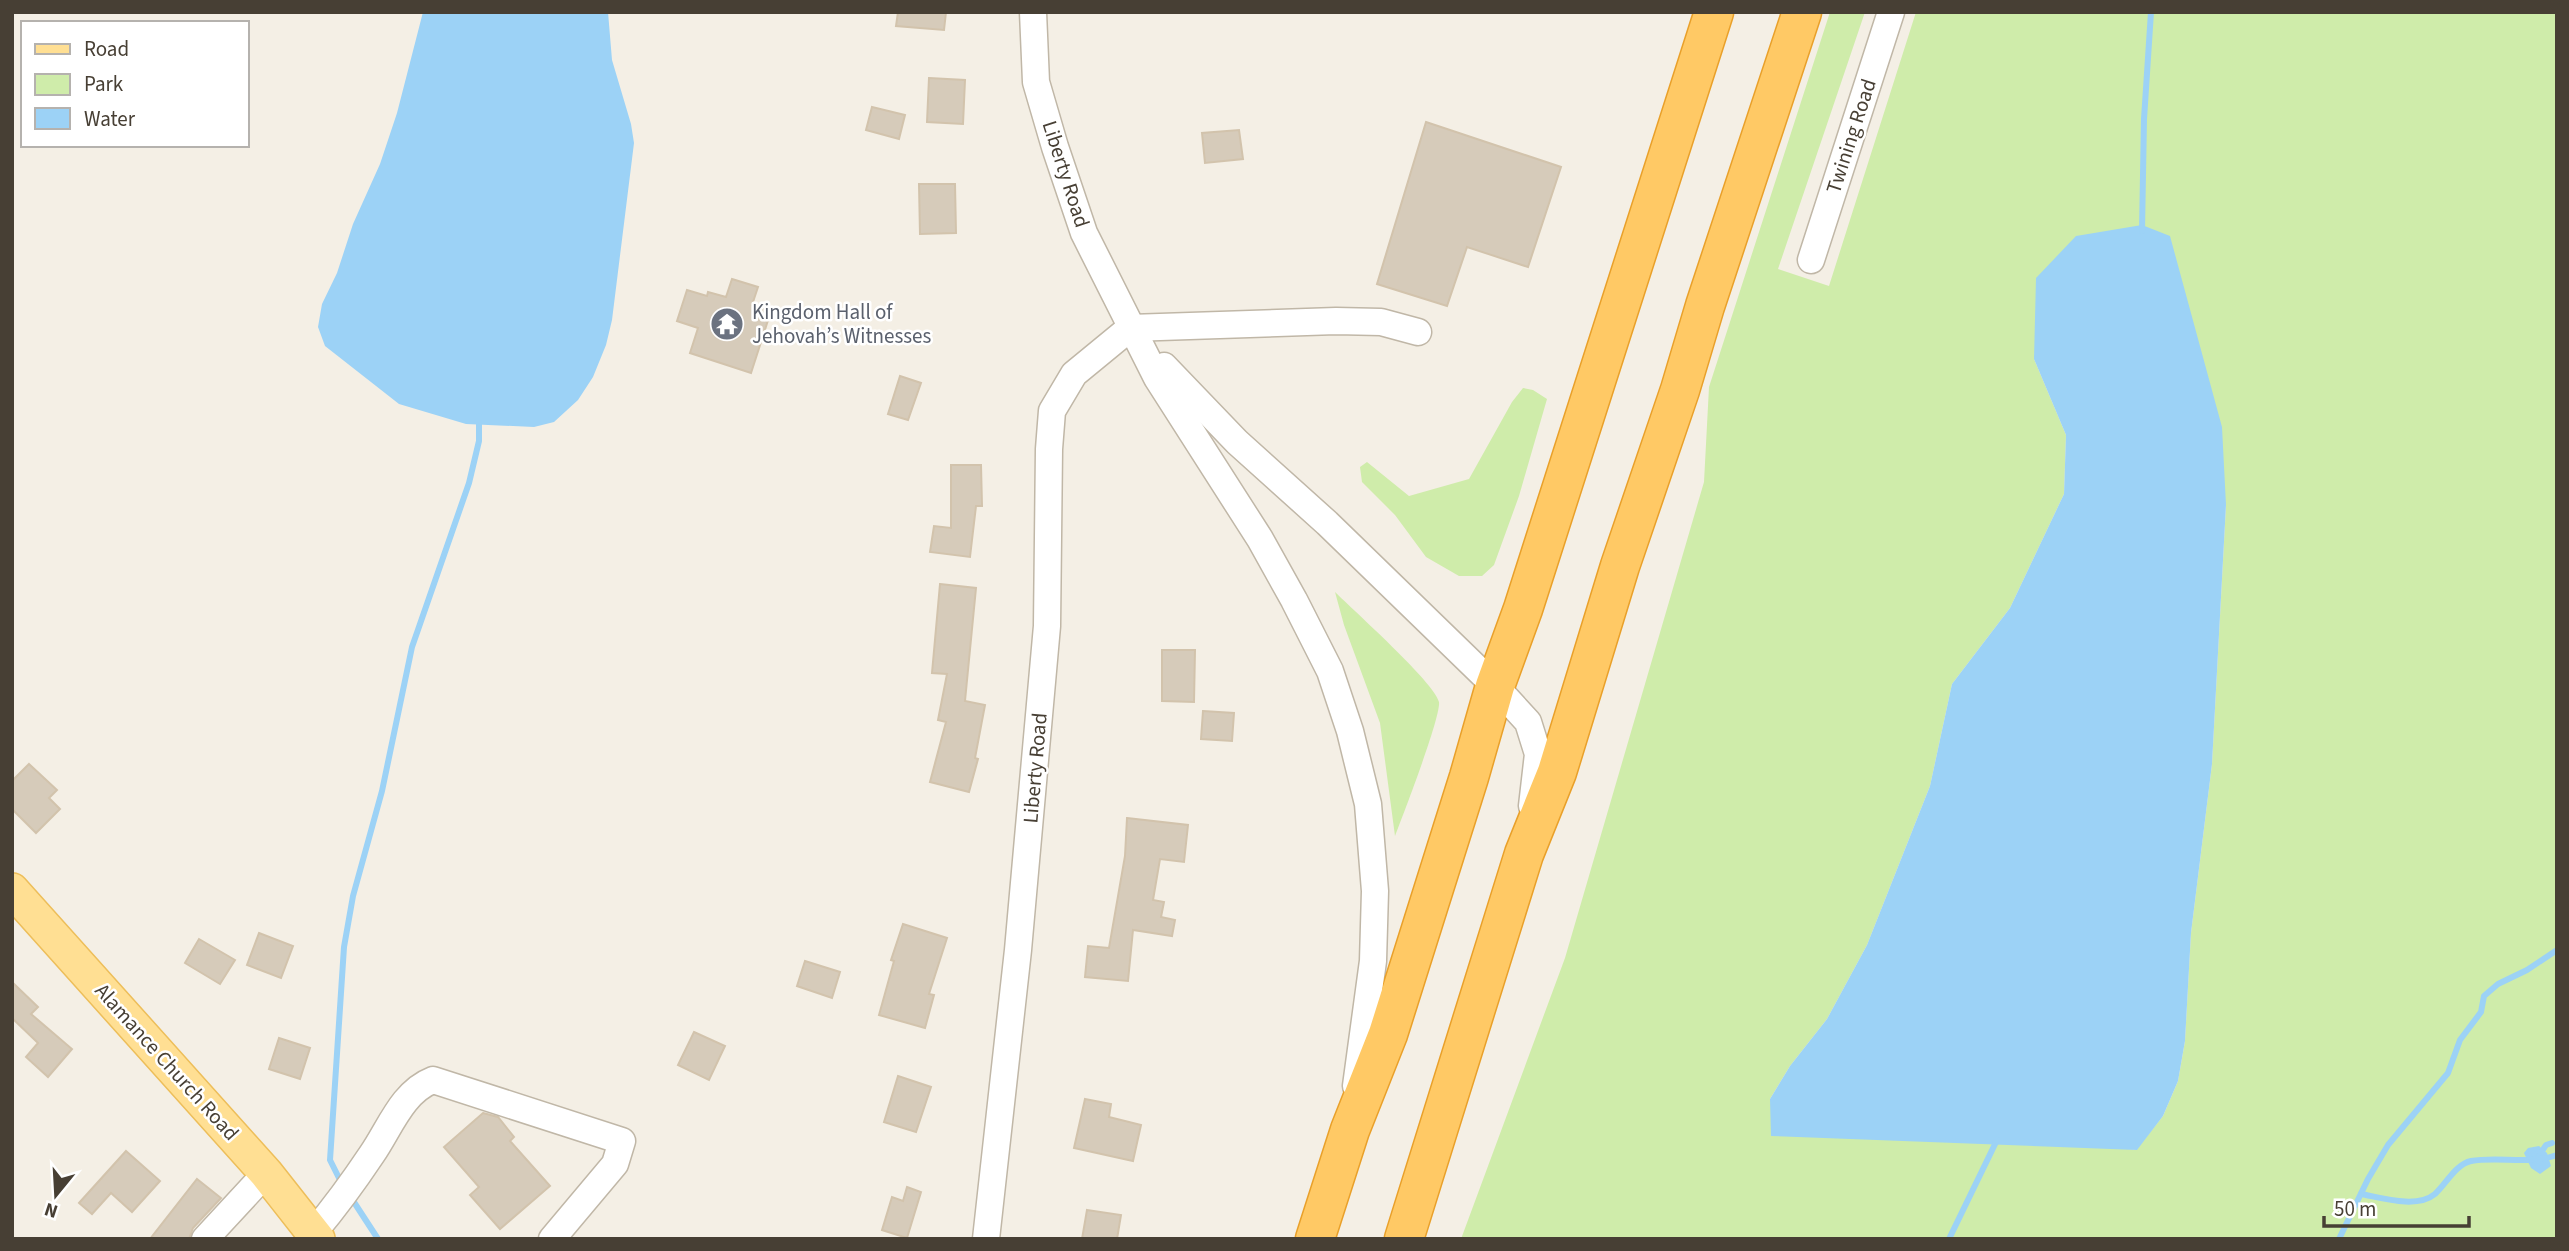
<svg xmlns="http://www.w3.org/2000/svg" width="2569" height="1251" font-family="'Source Sans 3',sans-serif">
	<rect width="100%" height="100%" fill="#f4efe5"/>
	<!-- green -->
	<g fill="#cfecaa" fill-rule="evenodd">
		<path d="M1830,12H1865L1778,269L1829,286L1916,12H2557V1239H1461L1565,958L1704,482L1709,387ZM2034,359L2226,505L2212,764L2191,933L2185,1041L2178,1081L2163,1116L2136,1150L1770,1099L1790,1066L1827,1019L1867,945L1930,786L1952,684L2010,608L2064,494L2066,435Z"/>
		<polygon points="1523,388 1533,390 1547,399 1519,496 1494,565 1482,576 1459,576 1426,557 1395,515 1362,482 1360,467 1367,462 1409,496 1469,479 1512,402"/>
		<path d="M1335,592C1353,610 1435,683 1439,702C1441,717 1403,815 1395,836L1380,723L1344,625Z"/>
	</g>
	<!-- water -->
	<g fill="#9cd2f6">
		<polygon points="423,12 608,12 612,60 631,124 634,143 612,320 606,345 593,377 578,400 554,422 534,427 466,424 399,404 325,346 318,327 322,304 337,273 353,224 380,164 397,113"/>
		<polygon points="2142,225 2170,236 2222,427 2226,505 2212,764 2191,933 2185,1041 2178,1081 2163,1116 2137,1150 1771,1136 1770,1099 1790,1066 1827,1019 1867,945 1930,786 1952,684 2010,608 2064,494 2066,435 2034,359 2036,278 2076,236"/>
		<polygon points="2539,1146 2547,1153 2551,1166 2540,1174 2531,1168 2524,1153 2528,1148"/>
	</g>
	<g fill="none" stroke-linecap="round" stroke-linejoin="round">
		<!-- stream -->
		<g stroke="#9cd2f6" stroke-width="6">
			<polyline points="2142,231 2144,119 2151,12"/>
			<polyline points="2539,1156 2546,1145 2552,1143"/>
			<polyline points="342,1184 330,1160 344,947 353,896 382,791 412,647 469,483 479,441 479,416"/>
			<path d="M2361,1194C2382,1198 2417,1209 2435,1194C2446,1184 2456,1164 2471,1161C2498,1156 2530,1165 2557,1155"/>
			<polyline points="350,1196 378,1239"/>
			<polyline points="1949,1239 1997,1140"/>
			<polyline points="2339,1239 2368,1179 2388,1145 2448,1073 2460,1040 2481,1012 2484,996 2498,984 2527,970 2557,950"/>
		</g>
	</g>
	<!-- building -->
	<g fill="#d6cbba" stroke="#d2c3ac" stroke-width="2">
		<polygon points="898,12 946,12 944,30 896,26"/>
		<polygon points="929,78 965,80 963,124 927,122"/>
		<polygon points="872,107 905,115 899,139 866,130"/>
		<polygon points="1426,122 1561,167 1528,267 1467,247 1447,306 1377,284"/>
		<polygon points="1239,130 1243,159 1205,163 1202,133"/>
		<polygon points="919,184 955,184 956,233 920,234"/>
		<polygon points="732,279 758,287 752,305 771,311 751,373 690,353 698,328 677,321 687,290 707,296 708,292 726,297"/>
		<polygon points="900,376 921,383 908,420 888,414"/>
		<polygon points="951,465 981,465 982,506 976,506 970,557 930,552 934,526 951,528"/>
		<polygon points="940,584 976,588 965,701 985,705 975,758 978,759 969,792 930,782 946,722 938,720 947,674 932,673"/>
		<polygon points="1162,650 1195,650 1194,702 1162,701"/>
		<polygon points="1203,711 1234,713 1232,741 1201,739"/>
		<polygon points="29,764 57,790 49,798 60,809 36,833 12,809 12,781"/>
		<polygon points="1127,818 1188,825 1184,862 1160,859 1153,900 1164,902 1161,917 1175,920 1172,936 1133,930 1128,981 1085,977 1088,946 1109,948 1125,856"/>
		<polygon points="903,924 947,938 929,994 934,995 925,1028 879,1015 894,961 891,960"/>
		<polygon points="259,933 293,946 281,978 247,965"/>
		<polygon points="199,939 235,960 220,984 185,963"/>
		<polygon points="805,961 840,972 832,998 797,986"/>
		<polygon points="12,982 38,1007 31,1014 72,1049 48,1077 26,1057 38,1043 12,1018"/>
		<polygon points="694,1032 725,1046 709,1080 678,1065"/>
		<polygon points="279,1038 310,1048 300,1079 269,1069"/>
		<polygon points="898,1076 931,1087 916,1132 884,1122"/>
		<polygon points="1085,1099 1111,1104 1109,1117 1141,1125 1133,1161 1074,1148"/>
		<polygon points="483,1113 498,1117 514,1137 510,1141 550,1186 500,1229 470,1195 479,1187 444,1147"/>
		<polygon points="126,1151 160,1181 132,1212 111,1193 92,1214 79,1203"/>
		<polygon points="197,1179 221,1198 193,1228 189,1239 150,1239"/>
		<polygon points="907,1187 921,1192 907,1238 882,1230 892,1197 903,1201"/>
		<polygon points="1087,1210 1121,1215 1117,1239 1082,1239"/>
	</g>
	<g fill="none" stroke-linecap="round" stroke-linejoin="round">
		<defs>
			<g id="minor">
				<polyline points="1033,12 1036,82 1055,147 1084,233 1157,378 1260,539 1294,600 1330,671 1350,731 1368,804 1375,891 1373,961 1356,1086"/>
				<polyline points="1811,260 1891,12"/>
				<polyline points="1130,328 1336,321 1381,322 1418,332"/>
				<polyline points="1164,366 1237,442 1327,523 1495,686 1528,722 1538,754 1532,806"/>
				<path d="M314,1232C335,1207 354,1181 372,1154C390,1128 402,1092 433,1080L622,1141L615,1164L552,1239"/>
				<polyline points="205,1239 266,1173"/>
				<polyline points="986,1239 1018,950 1047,626 1049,449 1052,411 1074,374 1130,328"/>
			</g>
			<polyline id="major" points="12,890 266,1173 318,1239"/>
			<g id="highway">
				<polyline points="1315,1239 1350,1130 1388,1034 1469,777 1495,686 1523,609 1714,12"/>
				<polyline points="1404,1239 1524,854 1557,772 1620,566 1680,390 1705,306 1802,12"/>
			</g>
		</defs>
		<!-- minor casing -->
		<use href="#minor" stroke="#c0b7a7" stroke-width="29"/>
		<!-- major casing -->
		<use href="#major" stroke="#edbe5a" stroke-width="36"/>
		<!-- highway casing -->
		<use href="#highway" stroke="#e9a02a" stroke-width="41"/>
		<!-- minor -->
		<use href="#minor" stroke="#fff" stroke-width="26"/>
		<!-- major -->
		<use href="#major" stroke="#ffdf93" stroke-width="33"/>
		<!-- highway -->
		<use href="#highway" stroke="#ffc965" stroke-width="38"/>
	</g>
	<!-- icons -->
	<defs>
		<symbol id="temple-disc" viewBox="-11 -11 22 22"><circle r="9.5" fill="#6b7280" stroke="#fff"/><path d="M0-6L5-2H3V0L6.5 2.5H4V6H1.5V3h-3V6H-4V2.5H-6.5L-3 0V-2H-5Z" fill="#fff"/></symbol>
	</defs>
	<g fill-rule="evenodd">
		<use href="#temple-disc" x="708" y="305" width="38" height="38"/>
	</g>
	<g text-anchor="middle" stroke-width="5" stroke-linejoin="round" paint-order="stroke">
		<!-- street labels -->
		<g font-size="21" fill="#473f34" stroke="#fff">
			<text transform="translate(1851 136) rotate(-72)" y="7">Twining Road</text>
			<text transform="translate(1066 174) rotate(72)" y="7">Liberty Road</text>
			<text transform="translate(1035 768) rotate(-85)" y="7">Liberty Road</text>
			<text transform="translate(167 1062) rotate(48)" y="7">Alamance Church Road</text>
		</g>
		<!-- worship labels -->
		<g font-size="21" fill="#5b616d" stroke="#fff" text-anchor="start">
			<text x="752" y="319">Kingdom Hall of<tspan x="752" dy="24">Jehovah’s Witnesses</tspan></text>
		</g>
	</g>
	<!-- border -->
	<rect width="2569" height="1251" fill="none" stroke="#473f34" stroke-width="28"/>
	<!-- legend -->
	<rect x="21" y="21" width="228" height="126" fill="#ffffff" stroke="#b5b2ae" stroke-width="2"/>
	<rect x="35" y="44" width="35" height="10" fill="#ffdf93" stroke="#b5b2ae" stroke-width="2"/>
	<text x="84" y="56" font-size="21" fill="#473f34">Road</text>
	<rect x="35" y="74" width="35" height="21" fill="#cfecaa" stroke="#b5b2ae" stroke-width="2"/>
	<text x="84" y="91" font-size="21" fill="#473f34">Park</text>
	<rect x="35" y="108" width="35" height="21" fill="#9cd2f6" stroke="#b5b2ae" stroke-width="2"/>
	<text x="84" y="126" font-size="21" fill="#473f34">Water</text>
	<!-- north arrow -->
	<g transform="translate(56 1195) rotate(198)" stroke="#ffffff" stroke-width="5" paint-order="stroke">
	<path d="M0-5L12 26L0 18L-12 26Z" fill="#473f34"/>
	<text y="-10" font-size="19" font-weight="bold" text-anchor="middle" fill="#473f34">N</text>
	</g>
	<!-- scale -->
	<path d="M2324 1216v10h145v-10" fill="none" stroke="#473f34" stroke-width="3.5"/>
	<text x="2334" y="1216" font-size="21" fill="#473f34" stroke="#ffffff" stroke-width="5" paint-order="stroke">50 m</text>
</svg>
